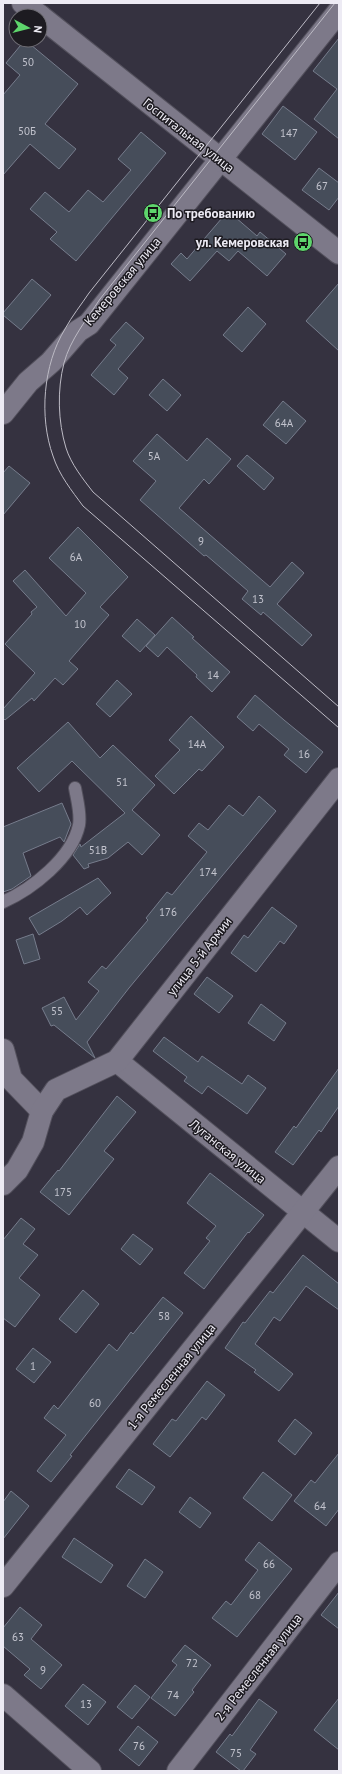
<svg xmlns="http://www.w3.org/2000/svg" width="342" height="1774" font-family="'PT Sans',sans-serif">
	<rect width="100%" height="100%" fill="#353240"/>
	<!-- building -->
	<g fill="#464d5a" stroke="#767c8c">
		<polygon points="339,38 339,139 314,119 337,89 313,71"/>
		<polygon points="25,40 78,84 45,124 76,149 59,169 30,144 3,175 3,95 20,75 6,63"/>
		<polygon points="283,106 317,132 295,160 262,134"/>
		<polygon points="141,132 166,153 76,261 50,239 57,232 30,209 45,192 69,212 88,190 103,202 131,170 118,159"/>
		<polygon points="319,168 339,183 339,197 329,210 302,190"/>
		<polygon points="228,211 257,236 260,232 286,254 267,276 238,251 229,261 217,251 190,281 171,264 181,253 187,259"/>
		<polygon points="32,279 51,295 21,330 3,315 3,313"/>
		<polygon points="339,283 339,351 306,321"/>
		<polygon points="248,307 266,324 242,352 223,335"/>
		<polygon points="126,322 144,338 118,369 128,378 114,395 91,375 116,345 110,340"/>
		<polygon points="163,379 181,395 167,411 149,395"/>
		<polygon points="283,401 306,421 286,444 263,425"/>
		<polygon points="157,434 187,461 207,438 231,459 209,484 204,479 179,508 270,587 292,562 304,573 277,604 312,635 302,646 263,612 261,615 242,599 248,591 206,555 204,556 140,500 156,481 133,461"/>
		<polygon points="247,455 274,478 264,490 237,466"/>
		<polygon points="9,466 30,483 3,515 3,473"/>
		<polygon points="78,527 128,577 100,607 109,615 69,661 78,669 63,685 55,678 34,701 32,698 5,720 3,718 3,709 35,673 5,644 32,614 31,612 37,607 13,581 25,570 66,616 86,593 49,558"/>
		<polygon points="172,617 194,637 192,638 230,672 212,692 196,677 197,675 167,647 158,657 146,646"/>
		<polygon points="137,619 155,635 140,652 122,636"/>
		<polygon points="117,680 132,694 110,717 96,704"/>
		<polygon points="255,695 284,720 323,752 306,773 284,755 289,749 259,724 253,731 237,717"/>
		<polygon points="191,716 224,747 202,771 199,769 174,794 155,776 180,750 169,740"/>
		<polygon points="68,722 100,758 113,745 155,785 132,810 160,835 142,855 128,842 108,858 88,864 89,867 84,869 73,855 80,844 81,847 125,813 72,761 39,792 17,768"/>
		<polygon points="259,796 276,811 129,988 87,1042 95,1058 54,1025 51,1026 42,1008 64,997 76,1020 99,991 88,982 102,966 106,969 148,920 146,918 167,892 172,895 207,852 188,836 199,823 208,830 229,805 243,816"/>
		<polygon points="62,803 71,824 64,842 60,837 23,853 31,876 12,889 3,892 3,827"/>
		<polygon points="98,878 111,893 87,915 80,907 62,921 39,935 29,918"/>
		<polygon points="272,907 297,926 284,944 280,941 256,972 231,953 244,935 248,938"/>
		<polygon points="33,934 40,959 24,964 16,940"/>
		<polygon points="207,977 233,996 219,1013 194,994"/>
		<polygon points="261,1004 286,1023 274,1041 248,1023"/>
		<polygon points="164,1037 198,1062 202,1056 242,1084 248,1075 266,1088 247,1114 208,1086 202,1094 184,1081 187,1077 153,1051"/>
		<polygon points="339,1068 339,1106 321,1132 319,1130 293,1165 275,1152 294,1126 296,1128"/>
		<polygon points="117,1096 136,1112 104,1151 114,1159 69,1215 40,1192 58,1170 59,1171"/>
		<polygon points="210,1173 264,1215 249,1233 248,1232 204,1289 184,1273 210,1241 206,1238 216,1226 187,1203"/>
		<polygon points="21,1218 35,1229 23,1244 38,1255 19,1278 40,1295 15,1327 3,1318 3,1240"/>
		<polygon points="133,1234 153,1249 140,1265 121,1249"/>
		<polygon points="303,1255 339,1284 339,1310 306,1286 280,1321 274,1317 255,1344 293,1374 279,1391 254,1372 256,1370 225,1348 243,1322 245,1323 270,1291 273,1293"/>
		<polygon points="83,1290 99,1304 76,1333 59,1319"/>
		<polygon points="163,1297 183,1313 70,1455 72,1456 51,1482 37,1471 66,1435 44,1418 54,1405 58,1409 109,1344 117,1351 131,1332 133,1334"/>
		<polygon points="33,1348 51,1362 34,1383 16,1369"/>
		<polygon points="207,1381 225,1395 206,1420 202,1417 170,1457 153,1444 172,1419 176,1421"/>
		<polygon points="295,1419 312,1433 295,1455 278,1441"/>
		<polygon points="339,1453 339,1509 326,1526 294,1501 311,1480 315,1483"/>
		<polygon points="129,1469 155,1487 142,1505 116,1487"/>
		<polygon points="263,1472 292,1495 272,1521 243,1498"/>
		<polygon points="11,1491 29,1506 3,1539 3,1502"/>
		<polygon points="190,1497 211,1513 200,1528 179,1512"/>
		<polygon points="74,1538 113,1565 101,1583 62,1557"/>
		<polygon points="259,1542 292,1569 237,1637 212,1618 226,1601 231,1605 258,1570 245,1560"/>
		<polygon points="145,1559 163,1572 145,1598 127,1586"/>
		<polygon points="339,1592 339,1629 321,1615"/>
		<polygon points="20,1607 42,1625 31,1639 62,1665 41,1689 24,1675 30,1669 3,1646 3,1628"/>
		<polygon points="185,1645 211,1665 192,1690 194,1692 175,1716 151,1698 177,1665 172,1661"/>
		<polygon points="83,1684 106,1702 88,1725 65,1706"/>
		<polygon points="135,1685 150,1697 132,1719 117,1707"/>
		<polygon points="339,1698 339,1750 314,1730"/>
		<polygon points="259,1699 277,1712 250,1750 256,1754 243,1771 241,1771 216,1752 230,1734 232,1736"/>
		<polygon points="138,1726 158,1742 139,1766 119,1750"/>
	</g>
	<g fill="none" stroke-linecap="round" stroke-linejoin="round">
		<defs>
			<path id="lane" d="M3,902C32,889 72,858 79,825C81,813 77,800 75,788"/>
			<g id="street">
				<polyline points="3,413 28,382 51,362 78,331 89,324 339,11"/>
				<polyline points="3,1050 11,1079 42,1111"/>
				<polyline points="117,1061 339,1241"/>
				<polyline points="3,1184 17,1170 33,1142 42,1111 56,1090 117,1061 339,779"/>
				<polyline points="3,1586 339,1167"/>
				<polyline points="3,1695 90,1771"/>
				<polyline points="178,1771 339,1563"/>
			</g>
			<g id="secondary">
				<polyline points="23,3 40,16"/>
				<polyline points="40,16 339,253"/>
			</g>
		</defs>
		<!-- lane casing -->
		<use href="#lane" stroke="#53505c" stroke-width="14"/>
		<!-- street casing -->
		<use href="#street" stroke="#53505c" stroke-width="24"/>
		<!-- secondary casing -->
		<use href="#secondary" stroke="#53505c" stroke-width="24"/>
		<!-- lane -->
		<use href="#lane" stroke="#7d7989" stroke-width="12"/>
		<!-- street -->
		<use href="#street" stroke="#7d7989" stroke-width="22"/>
		<!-- secondary -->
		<use href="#secondary" stroke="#7d7989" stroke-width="22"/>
		<!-- tram -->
		<g stroke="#bdbbc5" stroke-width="1">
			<path d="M320,3L89,293C81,305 72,316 65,329C43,365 39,417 53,456C59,475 72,491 83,506L339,728"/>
			<path d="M335,3L100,299C87,319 70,340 64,363C57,390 58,422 66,448C71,464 83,479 93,492L339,707"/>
		</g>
	</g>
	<!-- icons -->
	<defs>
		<symbol id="bus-disc" viewBox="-11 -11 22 22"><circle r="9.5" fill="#5ed56c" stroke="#1d1b21"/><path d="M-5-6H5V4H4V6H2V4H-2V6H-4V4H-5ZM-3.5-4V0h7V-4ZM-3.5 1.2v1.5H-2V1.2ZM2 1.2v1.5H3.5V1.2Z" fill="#111"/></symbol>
	</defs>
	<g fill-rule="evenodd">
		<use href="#bus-disc" x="142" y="202" width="22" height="22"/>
		<use href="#bus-disc" x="292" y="231" width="22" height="22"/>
	</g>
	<g text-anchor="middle" stroke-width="3" stroke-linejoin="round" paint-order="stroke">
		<!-- number labels -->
		<g font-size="11" fill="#c3c4ce">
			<text x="28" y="66">50</text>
			<text x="27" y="135">50Б</text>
			<text x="289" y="137">147</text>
			<text x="322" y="190">67</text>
			<text x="284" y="427">64А</text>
			<text x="154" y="460">5А</text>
			<text x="201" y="545">9</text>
			<text x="76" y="561">6А</text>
			<text x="258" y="603">13</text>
			<text x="80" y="628">10</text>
			<text x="213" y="679">14</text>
			<text x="197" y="748">14А</text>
			<text x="304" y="758">16</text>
			<text x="122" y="786">51</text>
			<text x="98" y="854">51В</text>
			<text x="208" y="876">174</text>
			<text x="168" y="916">176</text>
			<text x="57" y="1015">55</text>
			<text x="63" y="1196">175</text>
			<text x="164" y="1320">58</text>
			<text x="33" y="1370">1</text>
			<text x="95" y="1407">60</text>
			<text x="320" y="1510">64</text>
			<text x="269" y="1568">66</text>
			<text x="255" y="1599">68</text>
			<text x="18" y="1641">63</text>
			<text x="192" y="1667">72</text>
			<text x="43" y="1674">9</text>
			<text x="173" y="1699">74</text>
			<text x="86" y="1708">13</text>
			<text x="139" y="1750">76</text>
			<text x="236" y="1757">75</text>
		</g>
		<!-- street labels -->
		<g font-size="13" fill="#edebf4" stroke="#1d1b21">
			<text transform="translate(189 135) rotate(38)" y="5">Госпитальная улица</text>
			<text transform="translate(122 281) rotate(-50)" y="5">Кемеровская улица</text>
			<text transform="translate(199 956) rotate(-52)" y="5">улица 5-й Армии</text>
			<text transform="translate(228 1151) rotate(39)" y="5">Луганская улица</text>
			<text transform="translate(171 1376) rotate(-51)" y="5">1-я Ремесленная улица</text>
			<text transform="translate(258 1667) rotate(-52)" y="5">2-я Ремесленная улица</text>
		</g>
		<!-- poi labels -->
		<g font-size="13" font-weight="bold" fill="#edebf4" stroke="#1d1b21" text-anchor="start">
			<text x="167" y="218">По требованию</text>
			<text x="289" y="247" text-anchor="end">ул. Кемеровская</text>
		</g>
	</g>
	<!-- border -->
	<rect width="342" height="1774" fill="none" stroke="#edebf4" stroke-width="8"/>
	<!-- north arrow -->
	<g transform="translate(28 28) rotate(97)"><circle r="19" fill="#1d1b21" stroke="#706e75"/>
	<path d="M0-3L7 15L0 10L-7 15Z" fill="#5ed56c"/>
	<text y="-6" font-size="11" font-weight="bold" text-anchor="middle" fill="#edebf4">N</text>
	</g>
</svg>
